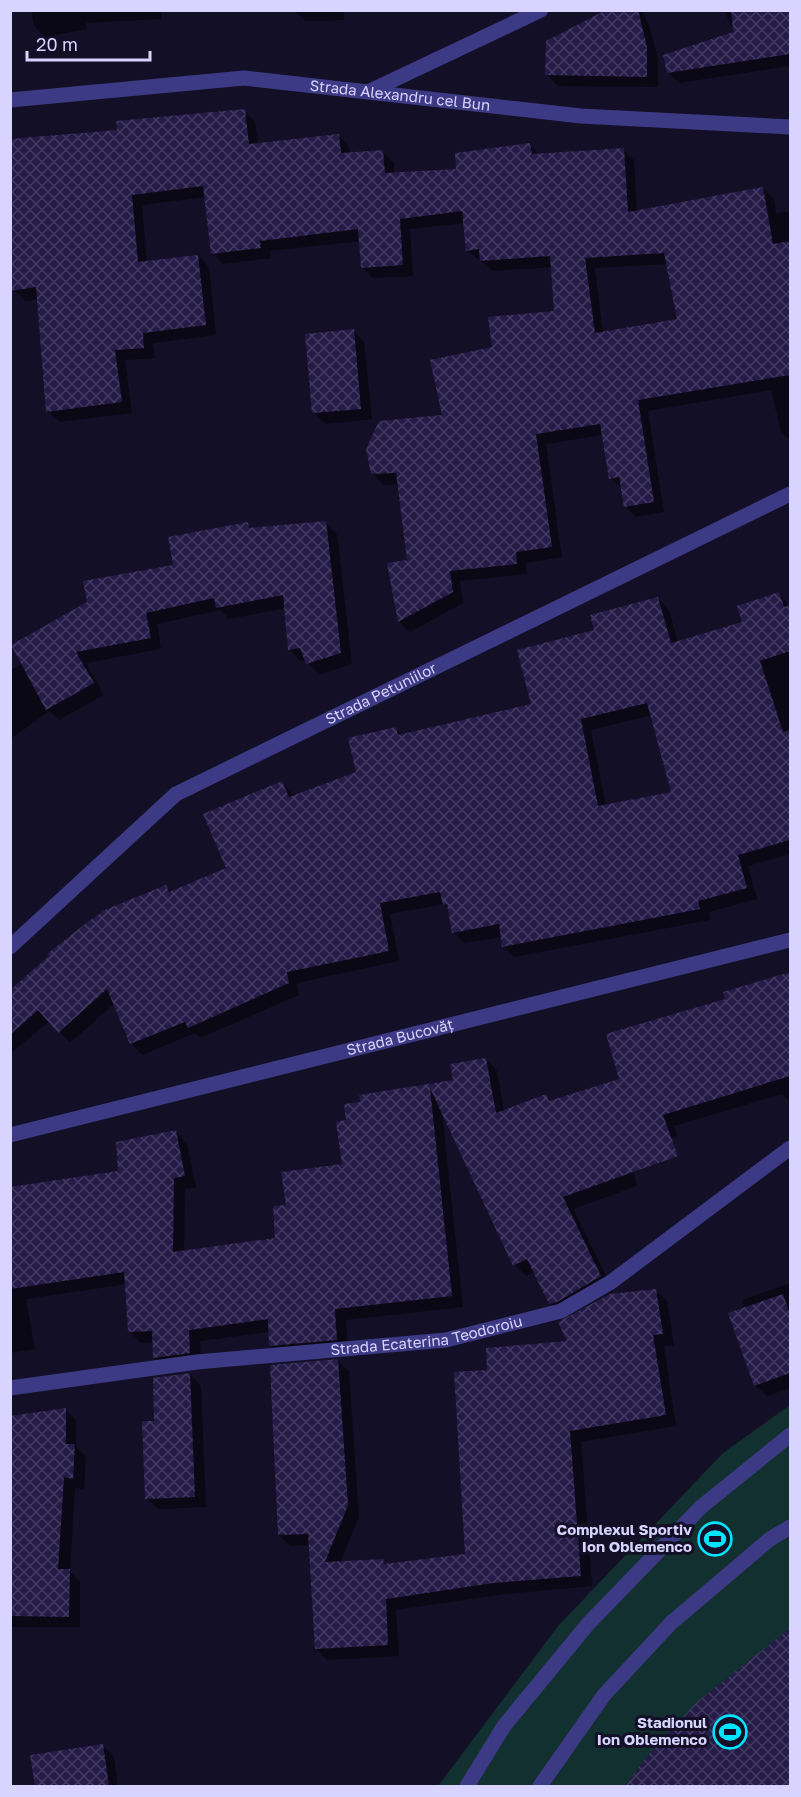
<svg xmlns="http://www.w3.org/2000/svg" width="801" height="1797" font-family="'Golos Text',sans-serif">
	<defs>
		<pattern id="building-cross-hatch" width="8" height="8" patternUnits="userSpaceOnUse" patternTransform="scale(1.5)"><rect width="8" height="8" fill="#241b47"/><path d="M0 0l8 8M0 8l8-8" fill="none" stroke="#433b63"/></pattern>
	</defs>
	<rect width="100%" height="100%" fill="#130f26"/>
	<!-- green -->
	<polygon fill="#12302f" points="790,1405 790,1786 438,1786 558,1626 723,1453"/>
	<!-- shadow -->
	<g fill="#0007" fill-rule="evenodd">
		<polygon points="31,10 161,10 161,19 86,23 87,29 45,37 34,26"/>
		<polygon points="294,10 344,10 344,20 305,21"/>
		<polygon points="610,10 642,11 650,28 658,59 658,87 558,86 547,75"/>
		<polygon points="724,10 790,10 790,66 679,83 668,72 735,33"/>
		<path d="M244,111L255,122L258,145L338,135L349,146L350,154L383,152L394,163V174L458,170L530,145L540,155L623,150L634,160L637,212L763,188L774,199L776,213L790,211V441L781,432L771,390L648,411L664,512L636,517L625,506L622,489L610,478L603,435L546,444L562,557L526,563L527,574L460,581L463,603L410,632L400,622L389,564L409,561L399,484L383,485L373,474L444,417L494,349L556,312L553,267L493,271L468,251L465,223L410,229L413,276L373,278L362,267L361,241L270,251L271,258L223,264L212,253L206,197L142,205L147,263L198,256L209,267L216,335L153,343L155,358L125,360L132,413L59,422L48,411L38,299L25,301L14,290L10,273V137L18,140L118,131ZM668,264L679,321L603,333L595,268Z"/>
		<polygon points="353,331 364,342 372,419 325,424 314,412"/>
		<polygon points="325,522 337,534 352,664 319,675 306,660 301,661 290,650 286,608 229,619 221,610 157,624 161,649 86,663 104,695 59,720 50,711 10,739 10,671 247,524 252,529"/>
		<path d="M779,594L790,607V761L767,769L790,844V854L748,866L757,899L709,912L710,920L514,957L503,946L502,937L464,943L453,932L449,909L444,904L390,914L399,961L297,983L299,995L200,1038L195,1033L142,1055L131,1043L115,1003L70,1043L50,1021L10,1054V992L166,887L171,892L228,868L282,782L294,797L357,773L396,729L403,736L532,705L596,631L658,598L669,610L678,643L744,623ZM652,715L673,793L606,806L591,730Z"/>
		<polygon points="790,973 790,1102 782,1094 674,1126 677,1136 628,1151 637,1186 573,1209 612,1288 562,1315 550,1303 535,1272 526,1276 515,1265 442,1112 463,1307 346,1320 348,1351 282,1357 271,1345 270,1332 200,1341 201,1364 166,1369 154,1358 154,1342 141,1343 130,1332 127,1284 26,1299 35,1349 10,1353 10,1257 176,1132 187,1144 196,1187 185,1189 184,1252 277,1239 287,1206 343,1165 348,1121 345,1106 455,1081 486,1059 497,1071 504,1111 545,1095 552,1102 621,1080 727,1000 725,993"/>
		<polygon points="790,1283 790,1388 767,1396 755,1385 742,1300"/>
		<polygon points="655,1290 667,1301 674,1345 664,1346 676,1426 581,1442 592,1586 505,1594 396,1610 399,1656 327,1660 316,1648 310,1545 290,1546 279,1535 338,1361 349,1372 359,1517 340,1563 383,1561 387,1565 467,1555 489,1371 569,1342"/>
		<polygon points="190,1374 201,1386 206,1507 158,1509 146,1498 156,1422"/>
		<polygon points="65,1409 76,1421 76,1447 86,1457 84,1489 75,1488 70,1571 80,1582 80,1627 10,1627 10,1418"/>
		<polygon points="790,1630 790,1786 628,1786 644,1762 698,1703"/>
		<polygon points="102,1745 114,1757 118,1786 36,1786 32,1756"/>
	</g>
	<!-- building -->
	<g fill="url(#building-cross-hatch)" fill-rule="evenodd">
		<polygon points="606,10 638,10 647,47 647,77 545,75 546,41"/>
		<polygon points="731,10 790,10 790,54 667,73 663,55 733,32"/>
		<path d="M245,109L249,144L339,134L341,153L383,150L385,173L456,169L455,153L530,143L532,154L624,148L628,212L763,187L773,244L790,241V375L638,400L654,502L624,507L619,477L609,479L600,424L536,434L552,547L516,552L517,564L450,571L453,592L398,622L387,563L407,560L396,473L371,474L366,449L379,421L442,415L430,360L492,347L488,317L554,311L550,256L480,261L479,249L466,251L462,211L400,219L403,265L361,268L358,229L260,241L261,248L211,254L203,186L132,195L138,262L198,255L206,325L143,333L144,348L115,350L122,402L46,412L36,287L10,291V139L117,130L116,121ZM664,253L677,319L595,333L585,258Z"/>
		<polygon points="354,329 361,409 312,413 305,334"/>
		<polygon points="326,521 341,653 306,664 300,648 288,650 283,595 216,608 214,598 146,613 151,638 76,652 94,683 46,710 11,645 87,602 83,581 173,565 168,537 248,522 249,528"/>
		<path d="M779,592L784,607L790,605V651L760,661L783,732L790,730V840L738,855L747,888L698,901L700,909L502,947L499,924L452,933L447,904L443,905L440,892L380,903L389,951L287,972L289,983L188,1028L185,1022L130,1044L107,989L58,1033L38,1010L10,1035V990L49,956L47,954L89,921L105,910L166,885L169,892L226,868L203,814L282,781L289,797L356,772L348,738L396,727L398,735L531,704L517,650L594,630L590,615L658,597L671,643L742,622L737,606ZM647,703L671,792L598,806L581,719Z"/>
		<polygon points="790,972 790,1076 663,1115 678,1156 563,1197 601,1276 557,1302 549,1304 527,1259 513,1266 430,1088 452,1296 335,1309 337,1340 269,1346 268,1319 189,1330 190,1353 153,1358 152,1331 128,1332 124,1272 10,1289 10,1187 118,1171 116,1142 176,1130 185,1176 174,1178 173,1252 275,1238 273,1206 286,1205 281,1172 342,1164 336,1122 346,1120 344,1104 360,1102 359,1095 453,1080 450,1064 486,1058 496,1113 546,1094 549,1101 619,1079 606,1034 725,999 723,992"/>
		<polygon points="656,1289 663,1334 653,1335 666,1415 570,1431 581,1576 493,1583 386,1599 388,1645 315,1649 308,1534 278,1535 270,1365 338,1359 348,1505 325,1562 383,1559 384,1564 465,1554 454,1372 487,1370 486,1348 567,1341 558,1322 610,1294"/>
		<polygon points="783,1294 790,1314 790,1373 754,1386 728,1313"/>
		<polygon points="190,1373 195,1497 145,1499 142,1421 154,1421 153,1378"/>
		<polygon points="66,1408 66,1444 75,1444 73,1479 64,1477 58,1569 70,1569 69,1617 10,1616 10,1416"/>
		<polygon points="790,1628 790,1786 626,1786 643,1761 697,1702"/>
		<polygon points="103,1744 109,1786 35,1786 30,1755"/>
	</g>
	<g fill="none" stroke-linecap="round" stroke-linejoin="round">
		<!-- minor -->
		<g stroke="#3d3a85" stroke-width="15">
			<polyline points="370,91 541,10"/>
			<path id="s1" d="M10,100L244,78L581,116L790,127"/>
			<path id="s2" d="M10,947L176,794L790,494"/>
			<path id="s3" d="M10,1135L790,940"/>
			<path id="s4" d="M10,1388L197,1362L446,1340L561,1311L611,1282L790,1148"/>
			<polyline points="467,1786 504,1726 588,1624 701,1507 790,1435"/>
			<polyline points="540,1786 604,1695 671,1623 770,1539 790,1527"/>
		</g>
	</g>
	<!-- icons -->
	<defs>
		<symbol id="stadium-ring" viewBox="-11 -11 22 22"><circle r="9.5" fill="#130f26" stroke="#00e5ff" stroke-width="1.5"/><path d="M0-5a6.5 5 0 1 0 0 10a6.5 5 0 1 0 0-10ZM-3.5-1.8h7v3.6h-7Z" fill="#00e5ff"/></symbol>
	</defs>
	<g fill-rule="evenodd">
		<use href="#stadium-ring" x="696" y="1520" width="38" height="38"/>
		<use href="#stadium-ring" x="711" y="1713" width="38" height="38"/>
	</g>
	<g text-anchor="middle" stroke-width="6" stroke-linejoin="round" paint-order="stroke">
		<!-- street labels -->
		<g font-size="15" fill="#d9d4ff" stroke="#130f26">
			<text dy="5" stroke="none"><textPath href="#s1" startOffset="392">Strada Alexandru cel Bun</textPath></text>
			<text dy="5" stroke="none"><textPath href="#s2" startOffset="454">Strada Petuniilor</textPath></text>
			<text dy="5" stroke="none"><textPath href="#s3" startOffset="402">Strada Bucovăț</textPath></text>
			<text dy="5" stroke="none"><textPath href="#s4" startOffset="420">Strada Ecaterina Teodoroiu</textPath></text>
		</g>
		<!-- poi labels -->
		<g font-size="15" font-weight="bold" fill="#d9d4ff" stroke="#130f26" text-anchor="end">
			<text x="692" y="1535">Complexul Sportiv<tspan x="692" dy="17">Ion Oblemenco</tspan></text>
			<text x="707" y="1728">Stadionul<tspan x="707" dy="17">Ion Oblemenco</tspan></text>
		</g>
	</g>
	<!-- border -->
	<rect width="801" height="1797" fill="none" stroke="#d9d4ff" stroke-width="24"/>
	<!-- scale -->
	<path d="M27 51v9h123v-9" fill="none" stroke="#d9d4ff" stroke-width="3"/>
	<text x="36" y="51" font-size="18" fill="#d9d4ff" stroke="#130f26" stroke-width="4.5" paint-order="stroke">20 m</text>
</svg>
